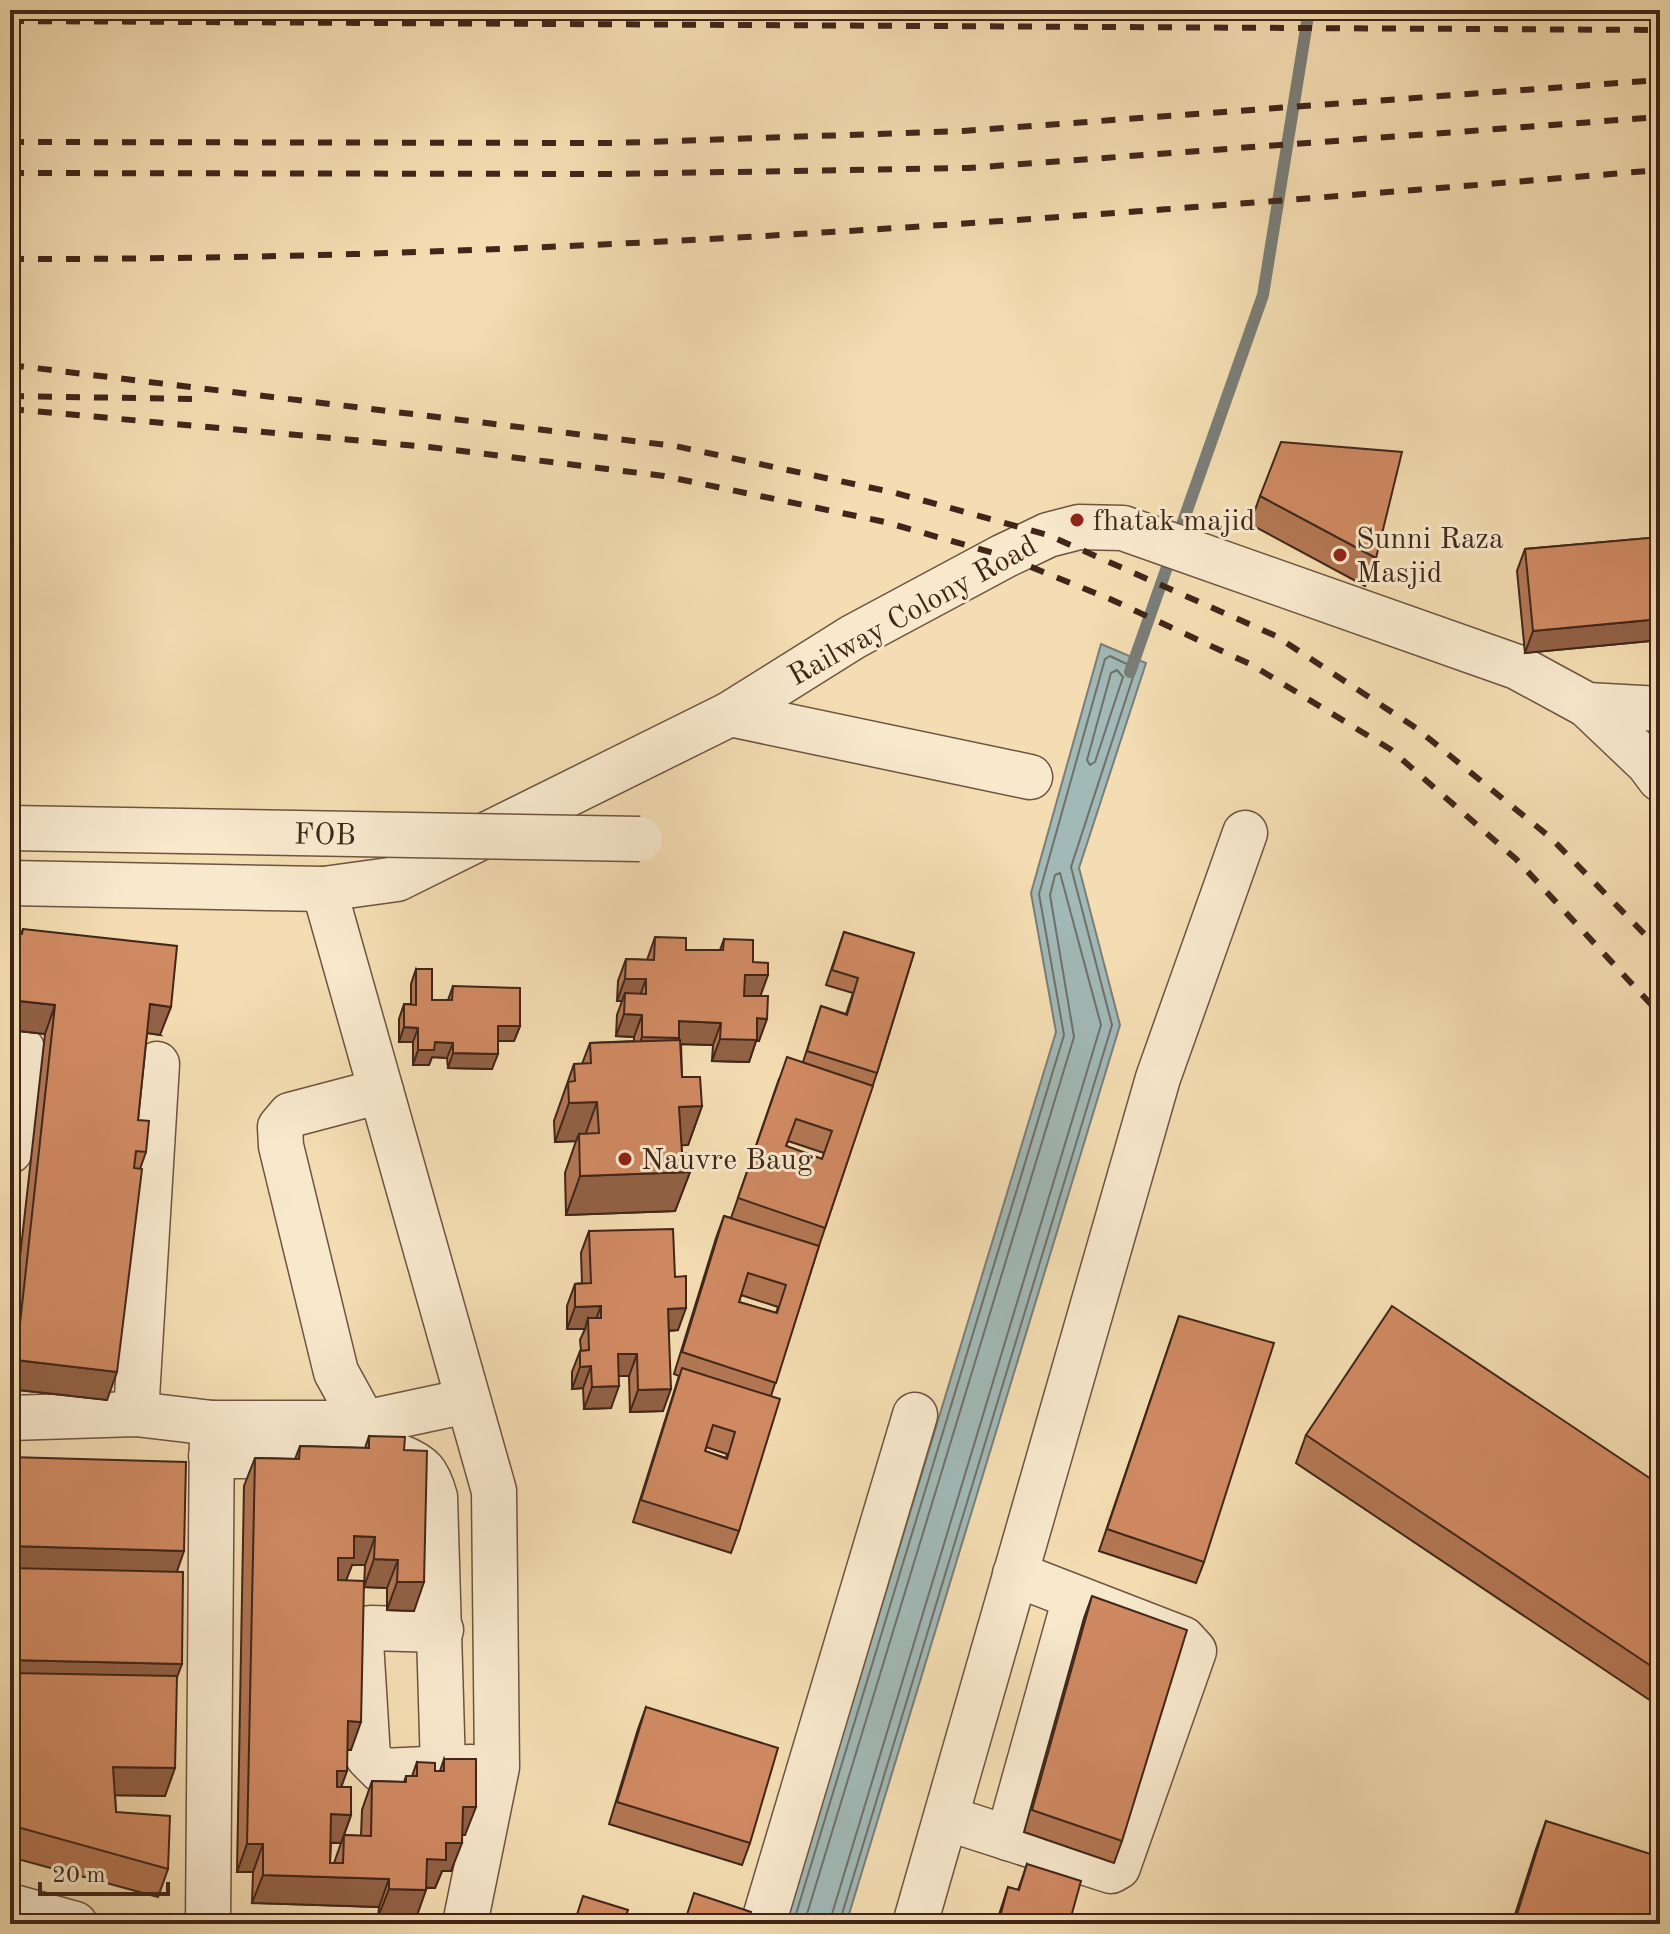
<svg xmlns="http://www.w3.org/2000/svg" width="1670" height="1934" font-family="'Old Standard TT',serif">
	<rect width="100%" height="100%" fill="#f4ddb2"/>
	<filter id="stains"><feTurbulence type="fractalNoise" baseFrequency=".0025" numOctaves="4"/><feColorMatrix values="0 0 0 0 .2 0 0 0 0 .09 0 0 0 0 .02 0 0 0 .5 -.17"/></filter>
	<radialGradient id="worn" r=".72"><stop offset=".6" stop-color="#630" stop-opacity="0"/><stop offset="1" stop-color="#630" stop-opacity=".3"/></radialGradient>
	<!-- water -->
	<polygon fill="#a1b9b7" stroke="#7a7e78" stroke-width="2" points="1101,644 1146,663 1079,868 1120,1025 846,1924 785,1924 1056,1032 1031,893"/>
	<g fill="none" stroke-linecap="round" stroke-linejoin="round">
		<!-- shore -->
		<g stroke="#707068" stroke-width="2">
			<polygon points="1117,670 1123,677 1095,762 1090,765 1087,760 1111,673"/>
			<polyline points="793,1924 1064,1035 1039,894 1105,659 1110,656 1133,667 1135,671 1071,867 1112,1025 839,1924"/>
			<polyline points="804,1924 1074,1037 1050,895 1055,875 1060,873 1101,1025 829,1924"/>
		</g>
		<!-- stream -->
		<polyline stroke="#7a7e78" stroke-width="12" points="1130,672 1263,295 1309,10"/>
		<defs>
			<g id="street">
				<polyline points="1587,705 1660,709"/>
				<polyline points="730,714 1030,777"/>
				<polyline points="10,883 324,889 397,879 730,714 853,637 1004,556 1048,535 1079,527 1123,528 1517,667 1587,705 1648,763 1660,779"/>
				<polyline points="324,889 494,1491 497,1767 465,1924"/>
				<polyline points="10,1151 22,1049"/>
				<polyline points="136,1414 157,1064"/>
				<polyline points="10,1418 136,1414 212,1423 364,1423 467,1401"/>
				<polyline points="364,1423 336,1372 281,1146 280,1127 290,1115 381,1091"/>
				<path d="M211,1456H398C422,1465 428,1472 435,1497L443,1768"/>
				<polyline points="441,1630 370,1628 361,1642 368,1757 382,1771 471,1767"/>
				<polyline points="946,1818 1111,1871 1118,1867 1194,1651 1183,1639 1015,1574"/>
				<polyline points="1008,1838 1075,1598"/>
				<polyline points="10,1906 75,1924"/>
				<polyline points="208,1924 212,1423"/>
				<polyline points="763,1924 915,1415"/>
				<polyline points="915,1924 1158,1078 1245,833"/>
			</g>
		</defs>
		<!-- street casing -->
		<use href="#street" stroke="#6d5440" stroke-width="47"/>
		<!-- street -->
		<use href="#street" stroke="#f8e9cd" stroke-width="44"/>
		<!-- rail -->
		<g stroke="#40261a" stroke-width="6" stroke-dasharray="14 14" stroke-linecap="butt">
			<polyline points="10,21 1660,30"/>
			<polyline points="10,142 615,143 963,131 1660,80"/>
			<polyline points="10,173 613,174 968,168 1660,117"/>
			<path d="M10,259C561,260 1111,215 1660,170"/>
			<polyline points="10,365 675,446 896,493 1048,535 1276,636 1416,728 1551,838 1660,950"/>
			<polyline points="10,396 193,399"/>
			<polyline points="10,409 429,447 664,476 885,522 1004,556 1110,599 1252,665 1390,749 1516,859 1660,1014"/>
		</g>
		<defs>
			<polyline id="street-bridge" points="10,828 640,839"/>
		</defs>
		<!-- street-bridge casing -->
		<use href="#street-bridge" stroke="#6d5440" stroke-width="47" stroke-linecap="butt"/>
		<!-- street-bridge -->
		<use href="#street-bridge" stroke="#f8e9cd" stroke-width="44"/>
	</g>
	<!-- wall -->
	<g fill="#b37754" stroke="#40261a" stroke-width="2" fill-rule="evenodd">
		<polygon points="1260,496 1376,558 1365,586 1250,524"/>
		<polygon points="1660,537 1660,640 1525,653 1517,571 1525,549"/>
		<polygon points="23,929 160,1035 147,1033 138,1120 146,1152 140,1169 107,1400 10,1389 10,1346 45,1034 10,1030 10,933 21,934"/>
		<path d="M844,932L914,953L877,1073L819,1246L771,1396L739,1531L731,1553L633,1522L679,1376L674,1374L716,1238L724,1216L731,1218L779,1079L803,1062L821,1006L846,1014L853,993L826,985ZM788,1141L824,1153L822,1159L786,1146ZM741,1295L778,1307L776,1313L739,1302ZM706,1447L727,1454L726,1458L705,1451Z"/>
		<polygon points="655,937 686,950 720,950 724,939 753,962 761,996 759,1041 756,1041 749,1062 712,1061 713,1045 681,1044 682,1077 702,1106 688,1145 681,1145 682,1153 690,1172 675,1211 566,1215 565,1173 576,1141 555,1142 554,1121 574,1064 582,1064 590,1043 634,1041 634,1037 616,1036 617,1015 622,1001 617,1001 618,981 626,959 647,960"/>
		<polygon points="416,969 432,1000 448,1000 453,986 520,1026 514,1041 498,1041 492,1069 448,1068 447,1058 432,1057 429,1065 413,1065 413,1042 399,1042 399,1019 404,1004 411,1004 411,984"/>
		<polygon points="589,1231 675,1277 678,1330 669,1331 663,1411 630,1412 629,1376 618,1376 611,1408 584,1409 583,1388 572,1389 572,1372 580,1351 581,1351 580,1340 585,1329 567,1329 567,1306 575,1284 582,1283 581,1253"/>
		<polygon points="1179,1316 1204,1562 1196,1583 1099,1551"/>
		<polygon points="1306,1435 1660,1485 1660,1707 1296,1463"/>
		<path d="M369,1436L404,1450L414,1611L387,1610V1588L364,1587L365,1565H352L346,1580L351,1750H347L341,1787L351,1815L344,1835L361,1836L362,1810L372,1781L404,1782L406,1776H412L417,1762L435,1771H440L444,1759L465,1835H462L451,1871H442L435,1888H426L416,1918L378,1917L379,1907L252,1903L253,1872H237L244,1486L255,1458L295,1459L300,1446L365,1448ZM331,1843H341L334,1863H330Z"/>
		<polygon points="10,1457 177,1572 176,1679 165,1796 115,1795 116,1812 168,1869 158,1897 10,1857"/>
		<polygon points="1092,1596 1122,1841 1114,1863 1024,1832 1084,1618"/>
		<polygon points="646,1707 750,1843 742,1865 609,1824 638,1729"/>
		<polygon points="1546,1821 1660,1924 1512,1924 1536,1849"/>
		<polygon points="1027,1864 1069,1924 996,1924 1008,1887 1018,1890"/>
	</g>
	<!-- shaded-wall -->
	<g fill="#926145" stroke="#40261a" stroke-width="2">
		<polygon points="1660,619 1660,640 1525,653 1533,631"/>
		<polygon points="745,975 768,975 760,997 737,997"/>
		<polygon points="625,979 646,979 638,1001 625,993 622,1001 617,1001"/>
		<polygon points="10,1000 55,1005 45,1034 10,1030"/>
		<polygon points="150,1004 171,1007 160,1035 140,1032"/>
		<polygon points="624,1014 642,1015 634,1037 616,1036"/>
		<polygon points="757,1018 767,1019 759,1041 756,1041 749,1062 712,1061 720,1039"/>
		<polygon points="679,1021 721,1023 713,1045 677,1044 634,1059 642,1037"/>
		<polygon points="498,1026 520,1026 514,1041 493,1041"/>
		<polygon points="404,1027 418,1028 413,1042 399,1042"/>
		<polygon points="435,1042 453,1043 447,1058 432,1057 429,1065 413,1065 418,1050"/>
		<polygon points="453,1053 498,1054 492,1069 448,1068"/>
		<polygon points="597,1102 583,1141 579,1134 576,1141 555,1142 569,1103"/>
		<polygon points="702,1106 688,1145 665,1146 679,1107"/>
		<polygon points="690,1172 675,1211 566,1215 580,1176"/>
		<polygon points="601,1306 593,1328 588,1318 585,1329 567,1329 575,1307"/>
		<polygon points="686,1308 678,1330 660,1331 668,1309"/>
		<polygon points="618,1354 637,1354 629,1376 610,1376"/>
		<polygon points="16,1360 117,1372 107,1400 10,1389 10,1375"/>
		<polygon points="591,1366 583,1388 572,1389 580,1367"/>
		<polygon points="619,1386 611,1408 584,1409 592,1387"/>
		<polygon points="671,1389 663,1411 630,1412 638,1390"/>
		<polygon points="354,1536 375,1537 365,1565 352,1565 344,1586 328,1586 338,1558"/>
		<polygon points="10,1546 184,1551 174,1580 10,1575"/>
		<polygon points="374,1559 398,1560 387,1588 364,1587"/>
		<polygon points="397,1582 424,1582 414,1611 387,1610"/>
		<polygon points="10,1660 182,1664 171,1693 10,1689"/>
		<polygon points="348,1721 361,1722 351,1750 337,1749"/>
		<polygon points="113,1767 175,1768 165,1796 102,1795"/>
		<polygon points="337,1771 347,1771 337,1799"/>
		<polygon points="463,1807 476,1807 465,1835 453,1835"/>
		<polygon points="331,1814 351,1815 341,1843 321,1842"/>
		<polygon points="446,1843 462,1843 451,1871 442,1871 435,1888 417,1887 427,1859"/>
		<polygon points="247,1844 263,1844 253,1872 237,1872"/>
		<polygon points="263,1875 389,1879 379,1907 252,1903"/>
		<polygon points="389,1889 426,1890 416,1918 378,1917"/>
	</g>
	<!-- building -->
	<g fill="#d08a62" stroke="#40261a" stroke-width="2" fill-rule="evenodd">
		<polygon points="1281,442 1402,452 1376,558 1260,496"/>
		<polygon points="1660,537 1660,619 1533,631 1525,549"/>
		<polygon points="23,929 177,946 171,1007 150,1004 138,1120 149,1121 146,1152 136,1151 134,1168 142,1169 117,1372 16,1360 55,1005 10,1000 10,933 22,934"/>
		<polygon points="844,932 914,953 877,1073 807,1051 821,1006 847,1015 858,978 832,970"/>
		<polygon points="655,937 686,938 686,950 723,950 724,939 753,940 753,962 768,963 768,975 745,975 744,996 768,996 767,1019 757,1018 757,1040 720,1039 721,1023 679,1021 679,1038 642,1037 642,1015 624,1014 625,993 646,994 646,979 625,979 626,959 654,960"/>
		<polygon points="416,969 432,969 432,1000 452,1000 453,986 520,988 520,1026 498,1026 498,1054 453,1053 453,1043 435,1042 434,1050 418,1050 418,1028 404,1027 404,1004 416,1005"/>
		<polygon points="680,1040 682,1077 700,1077 702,1106 679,1107 682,1153 689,1153 690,1172 580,1176 579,1134 599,1133 597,1102 569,1103 568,1082 575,1081 574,1064 591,1063 590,1043"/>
		<path d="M787,1057L873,1086L825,1228L738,1198ZM796,1119L832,1131L822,1159L786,1146Z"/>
		<path d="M724,1216L819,1246L776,1383L682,1352ZM748,1273L786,1285L777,1313L739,1302Z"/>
		<polygon points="673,1229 675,1277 686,1276 686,1308 668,1309 671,1389 638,1390 637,1354 618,1354 619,1386 592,1387 591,1366 580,1367 580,1351 589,1350 588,1318 601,1318 601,1306 575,1307 575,1284 591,1283 589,1231"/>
		<polygon points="1392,1306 1660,1485 1660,1672 1306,1435"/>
		<polygon points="1179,1316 1274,1343 1204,1562 1107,1529"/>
		<path d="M682,1368L780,1399L739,1531L641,1500ZM713,1425L735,1432L727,1459L705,1451Z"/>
		<polygon points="369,1436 405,1437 404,1450 427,1451 424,1582 397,1582 398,1560 374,1559 375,1537 354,1536 354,1558 338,1558 338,1580 364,1581 361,1722 348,1721 347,1771 337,1771 337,1787 351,1787 351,1815 331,1814 330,1863 343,1863 344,1835 371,1836 372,1781 406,1782 406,1776 417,1776 417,1762 435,1763 435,1771 444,1771 444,1759 476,1759 476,1807 463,1807 462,1843 446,1843 446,1860 427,1859 426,1890 389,1889 389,1879 263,1875 263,1844 247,1844 255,1458 299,1459 300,1446 369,1448"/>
		<polygon points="10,1457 186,1462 184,1551 10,1546"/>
		<polygon points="10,1568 183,1572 182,1664 10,1660"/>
		<polygon points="1092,1596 1187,1630 1122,1841 1032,1810"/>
		<polygon points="10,1673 177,1676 175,1768 113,1767 116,1812 170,1816 168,1869 10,1825"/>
		<polygon points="646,1707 778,1748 750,1843 617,1802"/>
		<polygon points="1546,1821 1660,1857 1660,1924 1514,1924"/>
		<polygon points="1027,1864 1081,1881 1069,1924 998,1924 1008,1887 1019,1890"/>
		<polygon points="694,1893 751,1912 747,1924 684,1924"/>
		<polygon points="583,1896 628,1910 623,1924 574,1924"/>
	</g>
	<!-- markers -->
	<g fill="#8f2418" stroke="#f8e9cd" stroke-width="3">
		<circle cx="1077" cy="520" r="8"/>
		<circle cx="1340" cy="555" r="8"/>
		<circle cx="625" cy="1159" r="8"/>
	</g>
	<g text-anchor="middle" stroke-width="6" stroke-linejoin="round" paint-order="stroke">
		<!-- poi labels -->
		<g font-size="30" fill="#40261a" stroke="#f8e9cd" text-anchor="start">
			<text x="1093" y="530">fhatak majid</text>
			<text x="1356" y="548">Sunni Raza<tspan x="1356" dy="34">Masjid</tspan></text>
			<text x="641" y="1169">Nauvre Baug</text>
		</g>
		<!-- street labels -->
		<g font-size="30" fill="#40261a" stroke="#f8e9cd">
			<text transform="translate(912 610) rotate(-29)" y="10">Railway Colony Road</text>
			<text transform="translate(325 834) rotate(1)" y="10">FOB</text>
		</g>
	</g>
	<!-- margin -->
	<rect width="1670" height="1934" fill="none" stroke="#f4ddb2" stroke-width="40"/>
	<rect x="12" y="12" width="1646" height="1910" fill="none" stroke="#40261a" stroke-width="4"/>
	<rect x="20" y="20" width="1630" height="1894" fill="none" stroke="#40261a" stroke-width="2"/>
	<!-- scale -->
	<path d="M40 1882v12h128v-12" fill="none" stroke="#40261a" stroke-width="4"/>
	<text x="52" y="1882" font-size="24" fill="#40261a" stroke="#f8e9cd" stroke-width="6" paint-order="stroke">20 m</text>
	<rect width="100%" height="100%" filter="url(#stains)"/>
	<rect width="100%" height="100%" fill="url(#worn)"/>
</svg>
